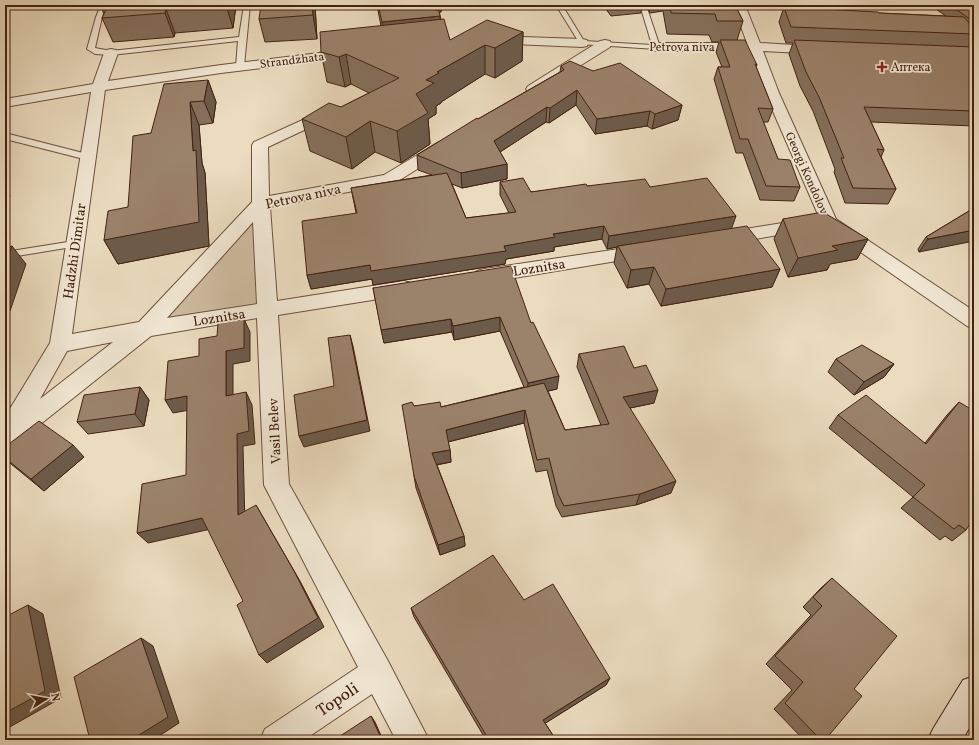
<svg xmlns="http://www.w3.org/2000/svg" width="979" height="745" font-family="Vollkorn,serif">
	<rect width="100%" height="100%" fill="#ebdcbf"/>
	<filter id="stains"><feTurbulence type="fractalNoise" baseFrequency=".005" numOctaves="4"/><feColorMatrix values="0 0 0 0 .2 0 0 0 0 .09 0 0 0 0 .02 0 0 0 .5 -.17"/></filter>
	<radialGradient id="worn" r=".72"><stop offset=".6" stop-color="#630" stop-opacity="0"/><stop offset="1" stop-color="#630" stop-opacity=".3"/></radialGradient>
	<!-- green -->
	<polygon fill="#cfbca1" stroke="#8a6e59" points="261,203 267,310 145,329"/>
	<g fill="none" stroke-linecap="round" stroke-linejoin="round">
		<defs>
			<g id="lane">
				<polygon points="101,5 107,5 102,17 95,48 111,51 239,37 244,5 250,5 244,66 240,68 236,66 238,41 111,55 95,54 87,49 96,17"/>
				<polygon points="556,5 562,5 584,41 652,45 640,5 646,5 660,47 656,49 580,44"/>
				<polygon points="5,133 91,155 92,157 88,160 5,139"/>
				<polygon points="74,241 78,242 79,244 78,246 5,258 5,252"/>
			</g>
			<g id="street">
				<polygon points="733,5 745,5 760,43 826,47 827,50 826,53 821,54 763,51 779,93 836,219 974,311 974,328 967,326 823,226 765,93 750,51 656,51 651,50 650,47 651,44 656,43 747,43"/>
				<polygon points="493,36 582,39 587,40 588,43 587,46 582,47 489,43 487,40 489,37"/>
				<polygon points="605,40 610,41 611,44 610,47 538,92 533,93 528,92 526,89 528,86 600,41"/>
				<path d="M111,49L116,50L118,53L108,81L221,65L351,49L356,50L358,53L356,56L351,57L221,73L105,90L72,334L139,322L252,202V145L254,142L307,118L312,117L317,118L319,121L317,124L268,147L269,196L384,175L437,143L443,141L449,143L451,146L449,149L395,183L270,207L277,301L404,281L411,283L414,288L411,293L404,295L278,315L289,484L388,661L429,740H396L372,694L304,740H260L265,729L358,667L264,485L257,318L151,336L13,446L5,449V417L50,343L91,92L5,107V99L93,84L104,53L106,50ZM253,222L257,304L167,318ZM113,342L40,399L67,351Z"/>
				<polygon points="808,219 814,221 817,225 814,229 725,244 719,242 716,238 719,234 725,232"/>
				<polygon points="646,245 653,247 655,251 653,255 484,283 477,281 474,276 477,271 484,269"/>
			</g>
			<polygon id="secondary" points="974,676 974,720 962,740 928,740 933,729 963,680"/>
		</defs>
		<!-- lane casing -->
		<use href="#lane" stroke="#6e503c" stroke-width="2"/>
		<!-- street casing -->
		<use href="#street" stroke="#6e503c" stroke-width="2"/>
		<!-- secondary casing -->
		<use href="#secondary" stroke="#442111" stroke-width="2"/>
		<!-- lane -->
		<use href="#lane" fill="#f2e8d5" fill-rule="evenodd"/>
		<!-- street -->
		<use href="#street" fill="#f2e8d5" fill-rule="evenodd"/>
		<!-- secondary -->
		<use href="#secondary" fill="#f2e8d5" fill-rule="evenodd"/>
	</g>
	<!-- wall -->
	<g fill="#85705c" stroke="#442111">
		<polygon points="100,5 236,5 233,28 175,33 174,37 113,42 102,18 104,14"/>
		<polygon points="315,5 317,39 265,42 259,19"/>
		<polygon points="377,5 441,5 441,12 439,12 441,19 450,40 523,32 522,61 495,78 485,74 441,102 441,103 436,106 436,114 428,119 430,144 401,163 375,152 352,169 310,151 302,119 341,107 369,93 351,84 345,87 327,82 321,52 381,26"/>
		<polygon points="603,5 642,5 641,13 611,16"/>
		<polygon points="647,5 735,5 743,21 737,40 757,65 756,67 773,109 768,122 763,122 778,159 800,187 794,201 760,200 743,153 736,153 714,79 718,67 722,67 716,52 719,42 712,42 709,35 667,34 663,11 650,13"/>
		<polygon points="930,5 974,5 974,42 971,47 974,47 974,126 871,122 884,150 881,157 896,189 888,204 845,203 834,172 835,169 813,111 800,86 789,54 793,43 786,43 779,22 784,7 879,13 946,16"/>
		<polygon points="561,66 593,71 682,105 678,120 652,129 647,126 595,134 576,105 549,123 546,122 500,152 507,164 507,179 462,188 452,184 466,218 509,213 500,195 500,182 531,192 587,186 650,187 732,228 780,269 772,287 661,306 649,284 627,288 614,263 617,247 607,249 602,239 554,247 554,251 506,259 505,264 373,285 372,279 311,289 307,275 356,213 351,188 432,175 418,170 417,155 478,119 560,72"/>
		<polygon points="208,80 216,102 213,123 199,125 202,163 205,173 209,246 118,264 104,240 128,207 151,133"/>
		<polygon points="974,208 919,252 918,249 926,237"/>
		<polygon points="783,219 868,239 857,259 830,264 827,270 788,277 774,239"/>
		<polygon points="373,288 531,323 557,389 548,391 565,430 601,425 577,367 579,354 634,368 654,403 630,408 671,493 636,505 562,517 556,506 547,470 536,472 524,423 448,442 450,450 451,462 437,465 464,536 465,546 440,555 416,488 414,476 414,406 441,407 524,387 500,331 454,340 452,332 384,343"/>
		<polygon points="836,359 894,364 884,377 854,395 828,372"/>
		<polygon points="974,375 974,381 971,379"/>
		<polygon points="140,387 149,400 144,426 88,434 77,422"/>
		<polygon points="959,402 966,530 952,541 945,536 940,540 901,508 913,497 829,428 838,415 925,443 947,415"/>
		<polygon points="5,447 84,457 44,491 5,459"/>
		<polygon points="832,578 854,689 825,740 804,740 774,709 792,690 766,664 811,615 803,607 821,588"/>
		<polygon points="524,600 610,678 606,685 545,723 556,740 486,740 414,617 411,608"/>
	</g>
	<!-- shaded-wall -->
	<g fill="#6c5b4b" stroke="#442111">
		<polygon points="226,5 236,5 233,28"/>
		<polygon points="312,5 315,5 317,39 313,15"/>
		<polygon points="395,5 441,5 441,12 396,16"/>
		<polygon points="166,9 175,33 174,37 165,13"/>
		<polygon points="440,16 442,37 384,43 382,22"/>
		<polygon points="523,32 522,61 495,78 495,48"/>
		<polygon points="485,45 485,74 441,102 441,103 436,106 436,114 428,119 430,144 401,163 397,131 416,94 426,80 437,72"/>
		<polygon points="346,54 351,84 345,87 339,57"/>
		<polygon points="208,80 216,102 213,123 204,101"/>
		<polygon points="577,90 576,105 549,123 550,108"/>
		<polygon points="190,102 199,125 202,163 205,173 209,246 118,264 104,240 193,151"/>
		<polygon points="682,105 678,120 652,129 655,114"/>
		<polygon points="547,107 546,122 494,156 494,141"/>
		<polygon points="650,111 647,126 595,134 597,119"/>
		<polygon points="370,121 375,152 352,169 346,137"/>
		<polygon points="507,164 507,179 462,188 461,173"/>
		<polygon points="5,189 10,196 5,207"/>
		<polygon points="736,216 731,230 618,246 617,247 607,249 609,236"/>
		<polygon points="604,226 602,239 554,247 554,251 506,259 505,264 373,285 372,279 311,289 307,275 370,265 504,246 553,234"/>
		<polygon points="974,230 974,241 919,252 928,239"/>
		<polygon points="868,239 857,259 830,264 827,270 788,277 798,258 832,246"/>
		<polygon points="12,246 26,264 10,311 5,312 5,265"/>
		<polygon points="654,267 649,284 627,288 631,270"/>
		<polygon points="780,269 772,287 661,306 666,289"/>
		<polygon points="500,317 500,331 454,340 453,326"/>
		<polygon points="244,319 250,332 250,361 233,364 233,409 226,396 226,351"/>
		<polygon points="451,319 452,332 384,343 381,330"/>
		<polygon points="350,335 353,346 370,431 304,447 299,436 367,420"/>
		<polygon points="894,364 884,377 854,395 864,382"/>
		<polygon points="559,376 557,389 527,396 528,383"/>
		<polygon points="140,387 149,400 144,426 135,414"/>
		<polygon points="658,390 654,403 620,410 623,397"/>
		<polygon points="246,392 252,405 255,444 243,446 245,526 238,515 237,434"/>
		<polygon points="187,396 195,409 173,413 165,400"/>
		<polygon points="525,410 524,423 447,442 446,430"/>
		<polygon points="73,445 84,457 44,491 31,479"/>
		<polygon points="450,450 451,462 434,465 432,453"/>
		<polygon points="676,481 671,493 636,505 640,494"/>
		<polygon points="256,505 300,581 324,627 267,663 259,655"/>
		<polygon points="202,518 211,529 148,543 137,533"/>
		<polygon points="464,536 465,546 440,555 438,545"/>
		<polygon points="28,605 43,614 61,698 8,728 11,740 5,740 5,713"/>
		<polygon points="141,638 153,646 179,723 153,740 131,740"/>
		<polygon points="610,678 606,685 541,726 543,720"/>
		<polygon points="371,716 375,722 383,740 382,740"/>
	</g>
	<!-- building -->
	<g fill="#9b826b" stroke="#442111">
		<polygon points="108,5 212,5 166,9 165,13 102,18"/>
		<polygon points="261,5 312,5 313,15 259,19"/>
		<polygon points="378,5 422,5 439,11 440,16 382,22"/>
		<polygon points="670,5 735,5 743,21 717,21 715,14 671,13"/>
		<polygon points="950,5 974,5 974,22"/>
		<polygon points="784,7 878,12 879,13 964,17 974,29 974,34 791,27"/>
		<polygon points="444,19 450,40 487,20 523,32 495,48 485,45 437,72 439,73 426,80 434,83 416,94 428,113 397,131 370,121 346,137 302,119 329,103 341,107 399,78 346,54 339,57 321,52 320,32"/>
		<polygon points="720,40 745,40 757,65 755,64 773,109 758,108 778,159 790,160 800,187 766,186 748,139 740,139 718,67 730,67"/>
		<polygon points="794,40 974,47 974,111 864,107 884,150 877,149 896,189 853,188 841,158 844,158 819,97 806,72"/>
		<polygon points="570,61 593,71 620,63 682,105 655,114 650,111 597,119 577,90 550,108 547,107 494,141 507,164 461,173 417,155 477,118 478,119 564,70 561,66"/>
		<polygon points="208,80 204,101 190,102 193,151 196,150 199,222 104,240 108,211 128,207 133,136 151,133 164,84"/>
		<polygon points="447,173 466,218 516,212 500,182 523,178 531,192 586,184 587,186 645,179 650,187 707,178 736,216 609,236 604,226 553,234 555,237 504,246 506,251 371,271 370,265 307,275 302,221 357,213 351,188"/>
		<polygon points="974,208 974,230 928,239 926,237"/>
		<polygon points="823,212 868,239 832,246 838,250 798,258 783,219"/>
		<polygon points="747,226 780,269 666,289 654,267 631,270 618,246"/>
		<polygon points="12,246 5,265 5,247"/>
		<polygon points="511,266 531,323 533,322 559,376 528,383 500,317 453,326 451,319 381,330 373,288"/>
		<polygon points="244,319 244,348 226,351 226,396 246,392 249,431 237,434 238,515 256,505 294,571 318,618 259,655 237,605 243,601 202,518 137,533 142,484 186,475 187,396 165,400 168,361 199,356 199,339 217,336 218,323"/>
		<polygon points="350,335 367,420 299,436 294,395 334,386 328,338"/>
		<polygon points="862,345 894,364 864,382 836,359"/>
		<polygon points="624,346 634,368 646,365 658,390 623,397 676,481 640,494 564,506 558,494 549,458 537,460 525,410 446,430 450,450 432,453 464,536 438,545 414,476 402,405 412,402 414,406 440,402 441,407 544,383 565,430 609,424 579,354"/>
		<polygon points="140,387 135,414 77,422 84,395"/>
		<polygon points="866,395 926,444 959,402 974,411 974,518 966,530 959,525 954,529 913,497 925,485 838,415"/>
		<polygon points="39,421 73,445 31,479 5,458 5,447"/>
		<polygon points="493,555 524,600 553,584 610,678 543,720 556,740 489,740 411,608"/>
		<polygon points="832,578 897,636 854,689 862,696 825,740 821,740 785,703 803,682 775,656 822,606 813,597"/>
		<polygon points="28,605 45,691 5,713 5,617"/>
		<polygon points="141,638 168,717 131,740 90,740 74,677"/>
		<polygon points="371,716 382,740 334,740"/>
	</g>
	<!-- markers -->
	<path fill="#8f2418" stroke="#f2e8d5" stroke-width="1.5" d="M880 61h4v4h4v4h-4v4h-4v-4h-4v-4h4z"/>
	<g text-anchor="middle" stroke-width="3.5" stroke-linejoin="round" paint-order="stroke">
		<!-- far-street labels -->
		<g font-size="12" fill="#442111" stroke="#f2e8d5">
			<text x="682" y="51">Petrova niva</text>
			<text transform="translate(292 60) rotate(-7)" y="4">Strandzhata</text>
			<text transform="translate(807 173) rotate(66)" y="4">Georgi Kondolov</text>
		</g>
		<!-- far-poi labels -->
		<g font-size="12" fill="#442111" stroke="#f2e8d5" text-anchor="start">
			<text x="891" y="71">Аптека</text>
		</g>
		<!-- street labels -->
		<g font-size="14" fill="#442111" stroke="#f2e8d5">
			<text transform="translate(303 196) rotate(-12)" y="5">Petrova niva</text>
			<text transform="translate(74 251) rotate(-82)" y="5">Hadzhi Dimitar</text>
			<text transform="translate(539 267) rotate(-9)" y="5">Loznitsa</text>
			<text transform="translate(219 317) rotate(-9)" y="5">Loznitsa</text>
			<text transform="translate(274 431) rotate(-93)" y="5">Vasil Belev</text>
		</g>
		<!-- near-street labels -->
		<g font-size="17" fill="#442111" stroke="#f2e8d5">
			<text transform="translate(337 699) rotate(-34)" y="6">Topoli</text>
		</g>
	</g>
	<!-- margin -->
	<rect width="979" height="745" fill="none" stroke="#ebdcbf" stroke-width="20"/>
	<rect x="6" y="6" width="967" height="733" fill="none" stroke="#442111" stroke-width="2"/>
	<rect x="10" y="10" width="959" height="725" fill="none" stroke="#442111"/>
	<!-- north arrow -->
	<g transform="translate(46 699) rotate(79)" stroke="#f2e8d5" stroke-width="3" paint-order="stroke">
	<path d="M0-3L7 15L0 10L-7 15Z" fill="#442111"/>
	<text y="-6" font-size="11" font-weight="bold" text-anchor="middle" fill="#442111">N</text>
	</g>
	<rect width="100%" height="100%" filter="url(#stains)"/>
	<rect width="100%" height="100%" fill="url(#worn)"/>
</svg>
